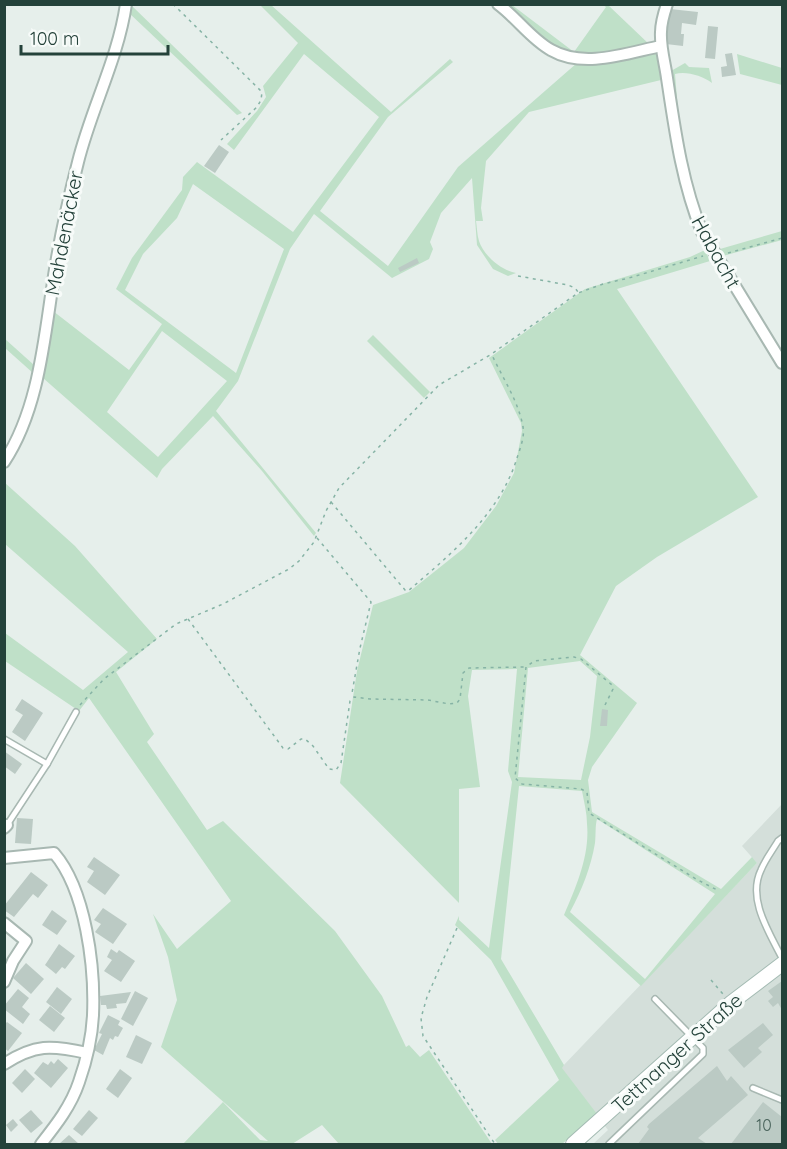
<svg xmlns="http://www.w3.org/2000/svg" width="787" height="1149" font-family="Quicksand,sans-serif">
	<rect width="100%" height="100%" fill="#e6efeb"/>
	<!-- built -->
	<polygon fill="#d4dfda" points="782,804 782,1144 593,1144 608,1130 561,1068 757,863 742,846"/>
	<!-- green -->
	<g fill="#bfe0c8" fill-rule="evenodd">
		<polygon points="131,5 242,113 237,115 128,12"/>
		<path d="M260,5H271L391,112L450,59L453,62L388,117L320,211L388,266L458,167L577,63L646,52L656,53L661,80L529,112L486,161L481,208L483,221H476C477,227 477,235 479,241C484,256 501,270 516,273L508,276L493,269L477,245L472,178L441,213L430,242L433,249L429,259L392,278L314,214L290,249L238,381L216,411L316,533L314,536L262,471L213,416L162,469L157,478L43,378L53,311L129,370L162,324L116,289L132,258L182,190L183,177L197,162L293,232L379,117L304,54L234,150L227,144L257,111L266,97L263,86L298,43ZM193,184L284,249L236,373L125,290L143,254L177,218ZM162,331L227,381L158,457L107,412Z"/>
		<polygon points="502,5 512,5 574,52 606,7 603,5 608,5 650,45 580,56 552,48"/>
		<polygon points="737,54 782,68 782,85 740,74"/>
		<path d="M685,63L689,67L709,68L712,83C702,76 687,71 675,74L679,122L698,209L720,249L782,231V240L719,257L717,250L705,231L694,204L670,85L671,71Z"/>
		<path d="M705,250L710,261L617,289L758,497L657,557L616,586L580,655L637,703L592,767L588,780L592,812L721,889L752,857L757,863L641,986L564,915C576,887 590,855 587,824C587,813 584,802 582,791L519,786L501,959L564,1065L562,1068L597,1114L562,1144H498L495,1140L559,1080L491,960L455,925L459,916V920L489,948L512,782L508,771L517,669L472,670L468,696L480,787L459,789V903L340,783L357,671L373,605L409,592L464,548L496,506L514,473L522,431L521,423L489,358L585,289L690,257ZM580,661L597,676L590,737L581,780L518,777L528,668ZM597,819L715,894L645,979L570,912C582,890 591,867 595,843C596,835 595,826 597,819Z"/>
		<polygon points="373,335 430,392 424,398 367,341"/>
		<polygon points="5,339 34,365 33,373 5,348"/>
		<polygon points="4,482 75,546 157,639 116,672 154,734 147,742 207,830 223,821 335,931 382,996 406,1047 409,1045 420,1057 429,1050 492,1144 339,1144 322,1125 292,1144 183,1144 223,1102 260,1140 268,1141 161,1047 177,1000 168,957 153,914 177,949 231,901 89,698 79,711 5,661 5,633 83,690 128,652 5,544"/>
	</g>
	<!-- building -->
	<g fill="#bbcac4">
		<polygon points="670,9 698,12 696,25 682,23 681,34 684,34 683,46 666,44"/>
		<polygon points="708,26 718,27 715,59 705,58"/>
		<polygon points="732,53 736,75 722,77 721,67 727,66 725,54"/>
		<polygon points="219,145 229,152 215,173 204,166"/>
		<polygon points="417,258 419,263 400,272 398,268"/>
		<polygon points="22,699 43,713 25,741 12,732 23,715 15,710"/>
		<polygon points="602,709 608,710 607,726 600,726"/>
		<polygon points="4,751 22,764 15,774 4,766"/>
		<polygon points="17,818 33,819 31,844 15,843"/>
		<polygon points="94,857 120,875 105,895 87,882 94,871 87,867"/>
		<polygon points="31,872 48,885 38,898 33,894 14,917 4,910 4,906"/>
		<polygon points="103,908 127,924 113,944 95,932 101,924 94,920"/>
		<polygon points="52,910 67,921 57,935 42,925"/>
		<polygon points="59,944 75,956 65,969 62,967 56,974 45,965"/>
		<polygon points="111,949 117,953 119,950 135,961 121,982 104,971 112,960 107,957"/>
		<polygon points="26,963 44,979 31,994 13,978"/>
		<polygon points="782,981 782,1010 778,1003 773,1007 768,1001 773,997 768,991"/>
		<polygon points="57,987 72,999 61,1014 46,1002"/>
		<polygon points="18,989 29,998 22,1007 30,1014 23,1024 4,1009 4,1006"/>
		<polygon points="135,991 148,998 133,1026 121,1019"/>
		<polygon points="131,992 126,1003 116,1004 117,1008 107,1009 106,1005 101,1005 100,996"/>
		<polygon points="50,1006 65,1018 54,1032 39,1020"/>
		<polygon points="108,1015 120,1021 118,1025 123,1028 118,1037 115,1036 113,1040 110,1038 103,1055 94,1050 102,1034 99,1033"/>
		<polygon points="7,1022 22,1033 8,1051 4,1048 4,1025"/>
		<polygon points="763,1023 773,1035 758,1048 762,1052 744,1068 728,1050"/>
		<polygon points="136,1035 152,1043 142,1064 126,1057"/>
		<polygon points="58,1059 68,1068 51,1088 34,1073 43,1062 48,1065 51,1061 54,1064"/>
		<polygon points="717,1066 727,1081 731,1076 748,1095 698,1138 707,1144 638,1144 649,1129 647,1127 649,1124"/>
		<polygon points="25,1069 35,1079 22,1093 12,1083"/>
		<polygon points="120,1069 132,1078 118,1098 106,1089"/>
		<polygon points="763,1102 782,1117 782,1144 731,1144"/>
		<polygon points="31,1110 43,1123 31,1133 19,1120"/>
		<polygon points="89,1110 98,1118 82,1136 73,1129"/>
		<polygon points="13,1119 18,1125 11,1132 6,1125"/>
		<polygon points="69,1135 79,1144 59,1144"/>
	</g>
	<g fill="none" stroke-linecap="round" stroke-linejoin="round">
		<defs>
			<g id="service">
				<polyline points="4,739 47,764"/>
				<polyline points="7,825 47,764 76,712"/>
				<path d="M782,838L778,841C772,851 765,860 761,870C747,899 769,932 782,958"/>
				<polyline points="753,1088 782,1100"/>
				<polyline points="609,1144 703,1054 703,1048 655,999"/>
			</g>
			<g id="minor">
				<path d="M498,4C517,18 531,39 551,50C584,69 627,53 661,46"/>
				<path d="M667,4C664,13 661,23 661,32C660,47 665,63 667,78C675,131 682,183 702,232L782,363"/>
				<path d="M4,462C38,411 44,341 53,282C59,242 68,201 78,162C91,109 118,59 126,4"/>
				<polyline points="4,828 7,825"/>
				<path d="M4,858L54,853C86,890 95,967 93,1015C92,1036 86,1062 79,1082C71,1106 56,1125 41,1144"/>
				<polyline points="4,923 26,941 13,961 4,982"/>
				<path d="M4,1064C35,1044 51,1045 87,1053"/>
			</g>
			<polyline id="secondary" points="573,1144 732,1002 782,964"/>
		</defs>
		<!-- service casing -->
		<use href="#service" stroke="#a8b8b2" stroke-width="8"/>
		<!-- minor casing -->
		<use href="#minor" stroke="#a8b8b2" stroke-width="14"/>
		<!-- secondary casing -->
		<use href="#secondary" stroke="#a4bbb3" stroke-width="16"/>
		<!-- path -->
		<g stroke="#86b3a5" stroke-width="1.5" stroke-dasharray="3 4.5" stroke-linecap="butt">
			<polyline points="173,4 262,92 261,100 257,107 221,140"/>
			<polyline points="728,253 782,238"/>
			<polyline points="518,276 568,285 575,288 578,292"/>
			<path d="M331,502L405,590L408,591C451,554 500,514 517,458C520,449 525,436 523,427C519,402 502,377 492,355"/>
			<polyline points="317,538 371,602 360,648 352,693 353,696"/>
			<polyline points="188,619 283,748 288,749 301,739 305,739 313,746 329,769 336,770 341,763 350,701 354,697 370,699 428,700 449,704 457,703 460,699 463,673 469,668 526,667"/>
			<polyline points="80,705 104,679 176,624 223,604 289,569 299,561 314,542 326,511 339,488 439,385 490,355 578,293 603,284 629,278 703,256"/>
			<polyline points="605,705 613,689 612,685 581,659 574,657 534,661 526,667 515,778 522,784 581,789 587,792 589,813 696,879 719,891"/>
			<polyline points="457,928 427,997 421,1018 423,1036 495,1144"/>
			<polyline points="711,980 723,994"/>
		</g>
		<!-- service -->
		<use href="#service" stroke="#fff" stroke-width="5"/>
		<!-- minor -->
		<use href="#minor" stroke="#fff" stroke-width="10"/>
		<!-- secondary -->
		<use href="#secondary" stroke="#fff" stroke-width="14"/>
	</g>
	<g text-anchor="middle" stroke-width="6" stroke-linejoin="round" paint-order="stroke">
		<!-- number labels -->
		<g font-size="16" fill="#4a645c">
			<text x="764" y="1131">10</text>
		</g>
		<!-- street labels -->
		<g font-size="20" fill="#24423a" stroke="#f7fbf9">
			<text transform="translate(64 233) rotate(-79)" y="7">Mahdenäcker</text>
			<text transform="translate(716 252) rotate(61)" y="7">Habacht</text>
			<text transform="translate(677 1053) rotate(-42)" y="7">Tettnanger Straße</text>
		</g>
	</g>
	<!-- border -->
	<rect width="787" height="1149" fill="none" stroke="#24423a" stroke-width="12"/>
	<!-- scale -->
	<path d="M21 45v9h147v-9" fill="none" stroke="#24423a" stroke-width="3"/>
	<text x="30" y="45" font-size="18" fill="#24423a" stroke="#f7fbf9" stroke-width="4.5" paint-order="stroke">100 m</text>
</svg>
